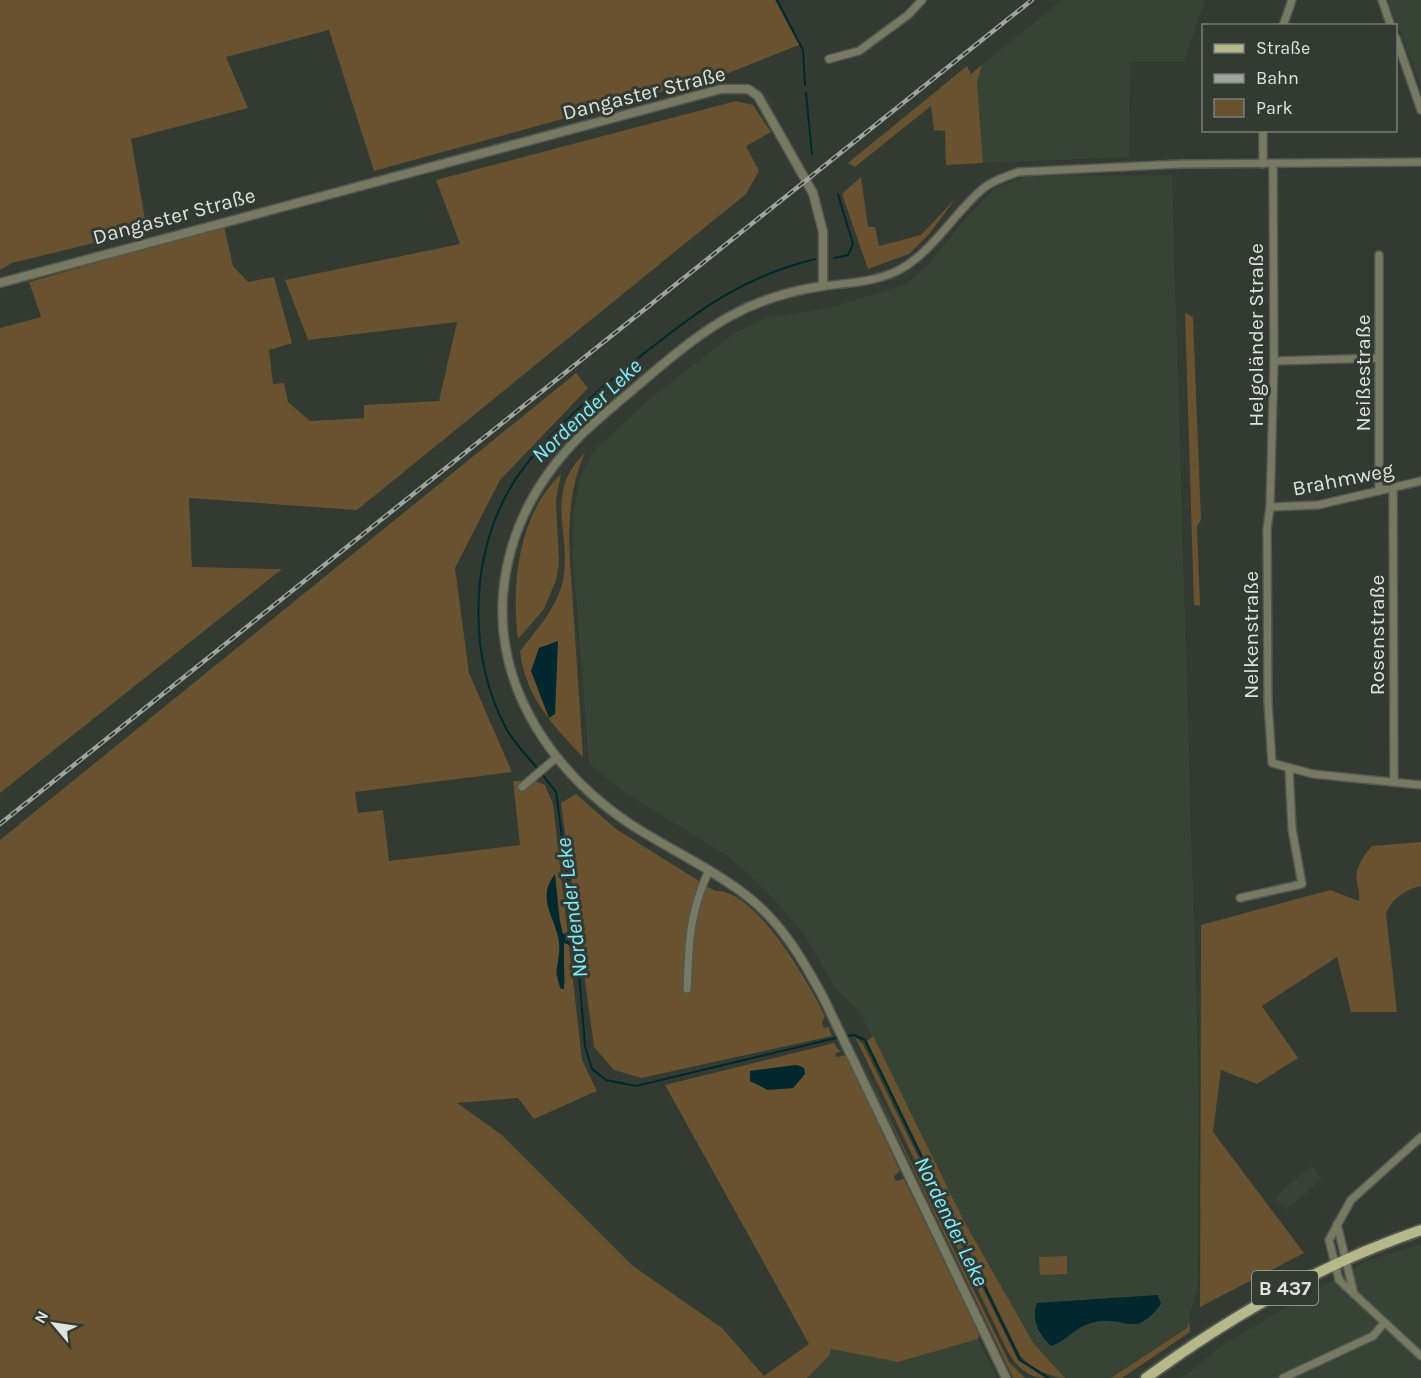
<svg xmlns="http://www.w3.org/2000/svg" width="1421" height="1378" font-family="Karla,sans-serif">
	<rect width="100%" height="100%" fill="#323a32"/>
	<!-- built -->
	<g fill="#374335">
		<polygon points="1062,0 1205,0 1184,62 1130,62 1129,157 983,163 977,83 982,65"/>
		<polygon points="1388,0 1421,0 1421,86"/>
		<polygon points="1172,175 1199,1096 1198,1284 1187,1328 1111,1378 1065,1378 1034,1344 965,1223 861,1014 834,986 804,934 768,893 732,859 621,790 589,763 573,559 574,510 580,478 592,453 645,403 734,333 768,317 830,308 907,284 928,265 965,219 995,188 1027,176"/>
		<polygon points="1311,1166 1322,1179 1286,1210 1275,1197"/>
		<polygon points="1421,1244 1421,1378 1183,1378 1222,1345 1366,1261"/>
		<polygon points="978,1339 997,1378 807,1378 829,1356 831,1349 898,1362"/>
	</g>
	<!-- green -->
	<g fill="#68522f" fill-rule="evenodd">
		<polygon points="0,0 775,0 799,45 726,74 374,171 329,30 226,57 248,108 131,139 147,230 12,263 0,270"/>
		<polygon points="982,65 977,83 983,163 946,165 945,131 934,130 931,106 855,167 848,163 967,66 971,74"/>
		<polygon points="736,101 753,105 771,132 746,146 759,171 746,194 357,510 189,498 192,567 282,569 0,793 0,328 41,317 29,282 224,226 233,266 248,282 274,277 292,343 269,350 273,384 284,383 288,402 310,421 364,418 364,405 439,401 457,322 308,340 285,280 460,244 436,180"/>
		<polygon points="861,177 868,227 875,227 879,246 921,235 956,198 929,234 909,254 868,269 842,194"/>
		<polygon points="1185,313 1193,317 1201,520 1197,526 1200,606 1194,605"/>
		<path d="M576,373L588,388L500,480L455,568L469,673L512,772L355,792L358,813L383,810L389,861L520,845L513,781H535L545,785L553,804L582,1060L597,1091L534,1119L518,1098L457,1103L502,1135L633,1266L722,1328L764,1376L809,1344L665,1085L834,1043L838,1050H842L835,1054L836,1057L846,1055L900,1171L894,1176L896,1181L904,1179L979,1334L978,1339L898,1362L831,1349L829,1356L807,1378H0V840ZM555,875C559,911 564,947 565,984L556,975C556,966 560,956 560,947C560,923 535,898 555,875ZM797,1065L803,1068L804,1074L793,1088L750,1071Z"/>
		<path d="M585,453C561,504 571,565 574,620C577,665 580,711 583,757C553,726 525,696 520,651C537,629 557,608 563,580C572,534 543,492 585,453Z"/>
		<path d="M561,474L556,500L559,564L556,580L544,609L518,639C511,584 518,515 561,474Z"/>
		<path d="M576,794L616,829L715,891C755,887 810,985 825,1016L822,1023L824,1028L831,1027L829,1029L832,1036L641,1078L614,1070L594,1047L561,803Z"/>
		<path d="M1421,842V886C1406,889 1392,899 1386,913L1397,1012H1351L1337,957L1262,1006L1298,1058L1257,1084L1221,1070L1213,1132L1304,1253L1200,1307L1201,925L1330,890L1359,901C1360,893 1358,890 1357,882C1354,869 1364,855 1372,846Z"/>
		<path d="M873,1036L965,1223L1034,1344L1065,1378C1050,1378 1029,1367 1020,1355L867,1041Z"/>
		<path d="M855,1037L863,1044L1018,1360L1045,1378C1028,1378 1016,1366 1008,1352Z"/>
		<polygon points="855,1048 1009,1362 1025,1378 1013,1378"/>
		<polygon points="1067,1256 1067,1274 1040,1275 1039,1257"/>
		<polygon points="1189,1320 1190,1332 1122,1378 1111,1378 1187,1328"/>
	</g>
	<!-- water -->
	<g fill="#00282d">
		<polygon points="558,641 555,714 549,718 531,671 539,648"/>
		<path d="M555,874L559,918L563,934L575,929L577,948L564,943V989H561C553,971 561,959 559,942C557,920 535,899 555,874Z"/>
		<polygon points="797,1065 804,1068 805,1074 793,1088 768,1090 750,1081 750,1071"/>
		<path d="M1158,1295L1161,1304C1132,1342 1127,1313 1091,1323C1075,1327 1067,1341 1051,1346C1039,1334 1031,1321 1037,1303Z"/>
	</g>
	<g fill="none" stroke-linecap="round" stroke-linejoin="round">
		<!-- stream -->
		<g stroke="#00282d" stroke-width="2">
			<polyline points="777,0 803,50 805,85"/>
			<polyline points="806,93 812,154"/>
			<polyline points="834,258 848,255 853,244 838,194"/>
			<path d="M538,769C528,757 515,744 507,730C468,657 469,562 509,490C536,442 599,389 642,355C701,309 740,278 815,259"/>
			<polyline points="542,774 556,792 577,948 585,1046 592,1069 606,1080 636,1086 840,1037"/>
			<polyline points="846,1036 854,1035 865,1040 1020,1360 1049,1378"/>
		</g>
		<defs>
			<g id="minor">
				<polyline points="1382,0 1391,26"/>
				<polyline points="1283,26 1292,0"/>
				<polyline points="1396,38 1421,110"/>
				<polyline points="829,59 859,51 908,15 922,0"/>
				<polyline points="1263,164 1263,130"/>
				<polyline points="1273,164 1274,361 1270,507 1267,529 1268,703 1272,763 1313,774 1421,785"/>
				<polyline points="1379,255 1379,491"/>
				<path d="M823,286C849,283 876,282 899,270C931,253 952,217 978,193C989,182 1004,177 1018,172L1181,164L1421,162"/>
				<polyline points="1274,361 1379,358"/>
				<polyline points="1393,487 1394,782"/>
				<polyline points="1270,507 1318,505 1421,481"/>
				<polyline points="522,787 557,757"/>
				<polyline points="1240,898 1302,884 1292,829 1289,769"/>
				<path d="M687,989C689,942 689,914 709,870"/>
				<polyline points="1421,1137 1351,1200 1329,1240 1339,1280 1421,1356"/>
				<polyline points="1337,1224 1354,1294"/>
				<polyline points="1283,1378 1373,1336 1384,1323"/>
			</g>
			<path id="tertiary" d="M0,283L721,89H748L758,96L813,193L823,232V286C747,297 707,327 650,375C627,395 603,414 581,435C536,480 508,532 503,595C496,690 554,773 630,824C669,849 711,868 747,896C781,922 803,960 823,997L1006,1378"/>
			<path id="primary" d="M1146,1378C1233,1315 1319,1265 1421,1230"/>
		</defs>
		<!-- minor casing -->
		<use href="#minor" stroke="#515851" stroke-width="10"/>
		<!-- tertiary casing -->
		<use href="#tertiary" stroke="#515851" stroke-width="11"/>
		<!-- primary casing -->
		<use href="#primary" stroke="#515851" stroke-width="14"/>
		<!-- minor -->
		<use href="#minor" stroke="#777962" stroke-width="7"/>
		<!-- tertiary -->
		<use href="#tertiary" stroke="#777962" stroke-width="8"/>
		<!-- primary -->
		<use href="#primary" stroke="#b6b88a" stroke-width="10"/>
		<defs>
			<polyline id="rail" points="0,824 1032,0"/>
		</defs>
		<!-- rail casing -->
		<use href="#rail" stroke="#9fa59e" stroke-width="4.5"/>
		<!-- rail -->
		<use href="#rail" stroke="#323a32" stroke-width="2" stroke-dasharray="7" stroke-linecap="butt"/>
	</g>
	<g text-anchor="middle" stroke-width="6" stroke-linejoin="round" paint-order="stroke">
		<!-- shield labels -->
		<rect fill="#323a32" stroke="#aab0aa" stroke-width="1.5" x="1252" y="1271" width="66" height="34" rx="4.5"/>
		<g font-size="20" font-weight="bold" fill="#dee3dd">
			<text x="1285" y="1295">B 437</text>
		</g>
		<!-- street labels -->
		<g font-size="21" fill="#dee3dd" stroke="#323a32">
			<text transform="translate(644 93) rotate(-14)" y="7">Dangaster Straße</text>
			<text transform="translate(174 216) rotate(-15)" y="7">Dangaster Straße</text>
			<text transform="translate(1256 335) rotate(-90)" y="7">Helgoländer Straße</text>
			<text transform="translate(1363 373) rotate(-90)" y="7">Neißestraße</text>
			<text transform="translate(1343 479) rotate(-11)" y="7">Brahmweg</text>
			<text transform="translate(1251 635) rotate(-90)" y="7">Nelkenstraße</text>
			<text transform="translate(1377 635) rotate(-90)" y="7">Rosenstraße</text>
		</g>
		<!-- water labels -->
		<g font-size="22" font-style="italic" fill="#7feefe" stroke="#323a32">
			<text transform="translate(586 410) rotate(-43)" y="8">Nordender Leke</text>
			<text transform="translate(571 908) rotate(-97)" y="8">Nordender Leke</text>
			<text transform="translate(952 1221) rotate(64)" y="8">Nordender Leke</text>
		</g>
	</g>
	<!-- legend -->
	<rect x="1202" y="24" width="195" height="108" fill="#323a32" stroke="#777e76" stroke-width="1.5"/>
	<rect x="1214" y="44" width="30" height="9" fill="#b6b88a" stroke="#777e76" stroke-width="1.5"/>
	<text x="1256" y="54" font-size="18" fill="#dee3dd">Straße</text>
	<rect x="1214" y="74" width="30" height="9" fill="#9fa59e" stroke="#777e76" stroke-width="1.5"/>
	<text x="1256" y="84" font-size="18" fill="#dee3dd">Bahn</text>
	<rect x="1214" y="99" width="30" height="18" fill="#68522f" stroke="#777e76" stroke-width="1.5"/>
	<text x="1256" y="114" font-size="18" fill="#dee3dd">Park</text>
	<!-- north arrow -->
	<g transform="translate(54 1324) rotate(299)" stroke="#323a32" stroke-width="4.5" paint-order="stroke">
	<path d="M0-4.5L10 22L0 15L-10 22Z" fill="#dee3dd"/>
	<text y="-9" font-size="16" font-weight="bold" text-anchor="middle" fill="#dee3dd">N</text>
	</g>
</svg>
